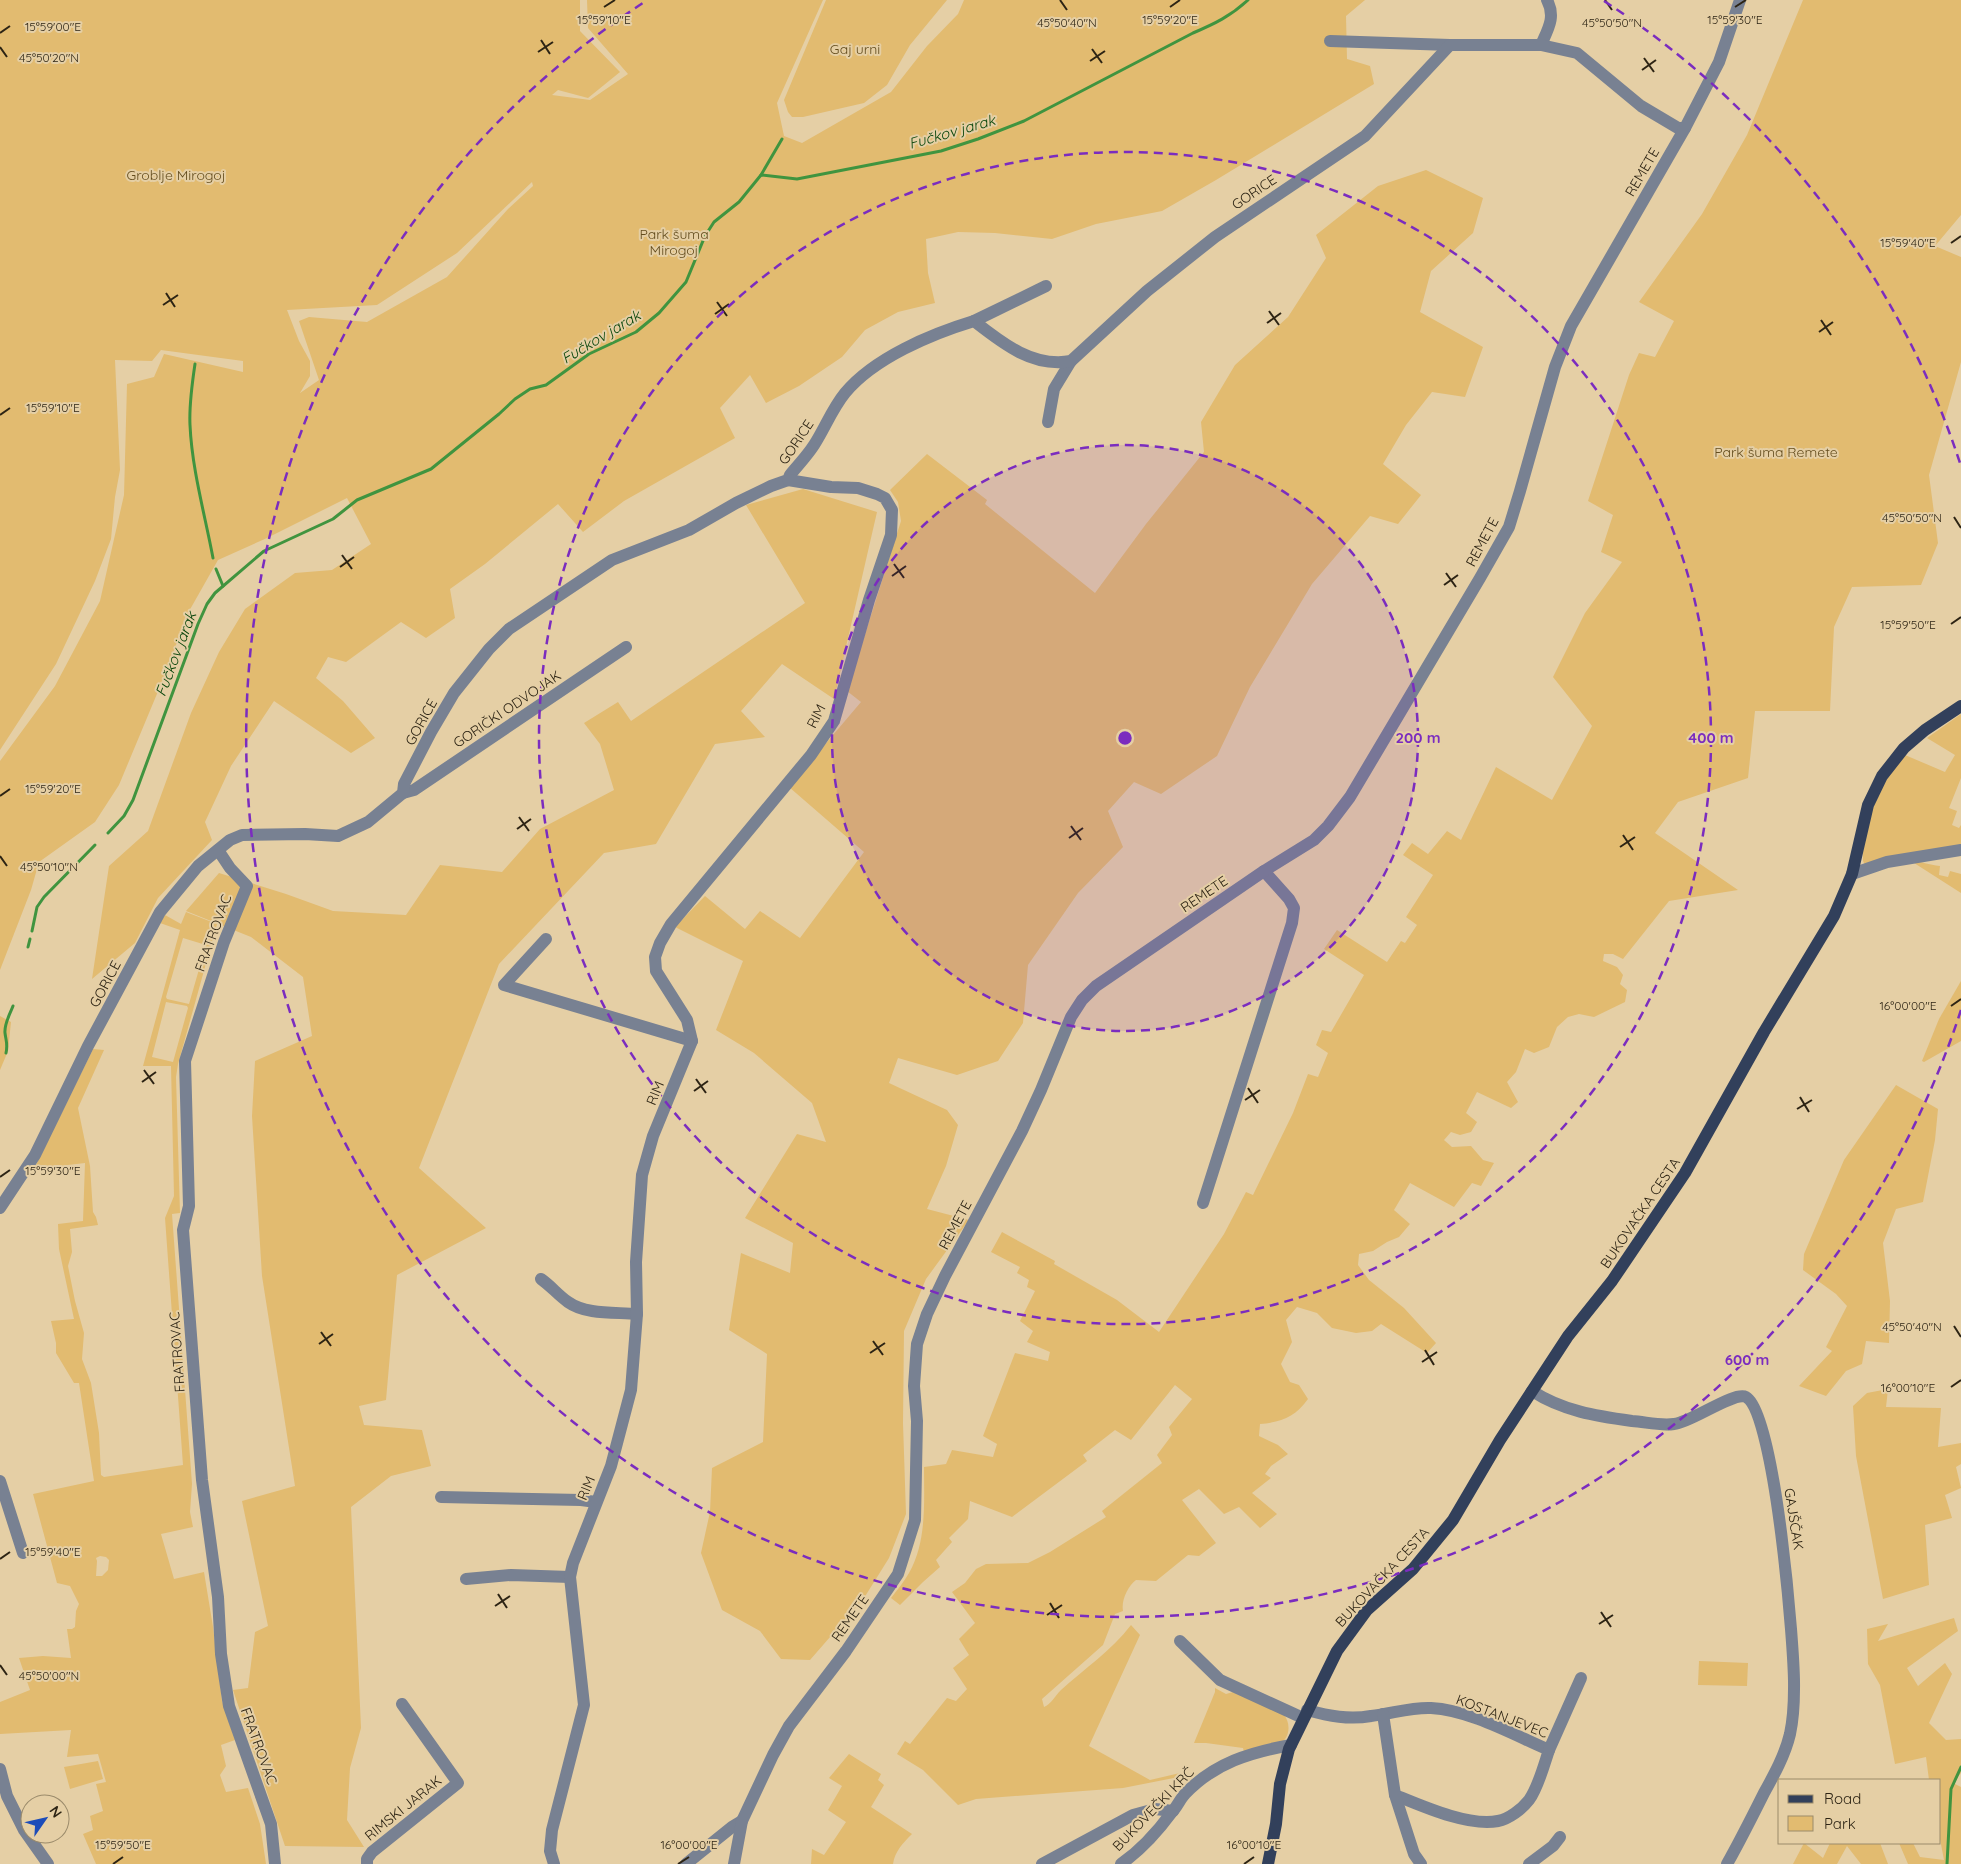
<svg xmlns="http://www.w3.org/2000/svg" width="1961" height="1864" font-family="Quicksand,sans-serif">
	<rect width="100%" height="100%" fill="#e5cfa5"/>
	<!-- green -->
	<g fill="#e2bb70" fill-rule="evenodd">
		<path d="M0,0H580V31L620,72L588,98L558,90L552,95L590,100L628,74L588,28L587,0H823L777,103L784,136L802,143L891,92L927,46L958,14L964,0H1365L1346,16L1347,59L1370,66L1374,84L1216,180L1162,211L1096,224L1052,239L995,233L958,232L926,239L928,273L935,303L898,312L865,330L842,357L799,386L766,403L750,375L720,408L735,438L624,501L583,532L558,504L485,564L450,589L455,618L426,638L401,622L346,662L328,657L316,678L343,701L375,738L351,753L274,701L231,766L205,822L212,840L158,898L135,943L92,979L109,866L148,831L191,713L219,652L245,609L295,573L332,570L371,544L347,498L267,538L218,560L188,613L164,677L119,785L95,822L39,862L31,890L0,970V761L55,686L100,601L124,495L127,384L154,377L164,354L243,372V361L161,350L152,361L115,360L120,470L115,497L111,539L95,581L56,664L0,750ZM532,182L533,186L508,209L447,277L367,322L309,317L299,321L319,380L300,393L310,376V361L299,341L287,310L377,305L457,253Z"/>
		<polygon points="826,0 947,0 910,45 887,85 864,103 803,117 792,117 788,112 784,100"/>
		<path d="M1803,0H1961V215L1935,246L1961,257V362L1929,475L1938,543L1921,585L1852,587L1834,627L1830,711H1755L1748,778L1678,802L1655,833L1738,890L1669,901L1623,959L1613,954H1604L1603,961L1617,967L1623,975L1620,984L1627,990L1625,1002L1594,1017L1579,1014L1568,1017L1557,1027L1549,1047L1534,1053L1525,1049L1516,1072L1507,1082L1518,1102L1511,1108L1477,1092L1466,1113L1477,1122L1471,1132L1460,1135L1451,1132L1444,1140L1452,1147L1471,1146L1483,1160L1494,1163L1481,1186L1472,1183L1454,1207L1410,1183L1394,1210L1410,1224L1399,1237L1387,1242L1373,1251L1359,1254L1358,1265L1369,1280L1404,1308L1436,1343L1427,1353L1381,1324L1372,1331L1356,1333L1332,1328L1317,1313L1297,1307L1286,1320L1292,1342L1281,1364L1290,1382L1299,1385L1308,1399C1295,1417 1282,1422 1260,1424L1259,1436L1278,1445L1288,1454L1271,1466L1265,1474L1271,1478L1252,1493L1277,1514L1260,1528L1239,1507L1224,1514L1199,1489L1182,1500L1216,1543L1199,1556L1188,1555L1156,1581L1136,1580C1128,1586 1121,1600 1123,1611L1115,1614L1103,1645L1042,1699L1044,1707C1051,1704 1055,1696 1061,1690C1084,1669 1111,1651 1131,1625L1140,1635L1089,1746L1150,1780L1180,1773L1179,1777L1123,1788L976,1799L958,1805L923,1770L897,1754L905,1741L910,1744L947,1698L956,1701L967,1689L953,1668L969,1655L959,1639L975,1623L952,1592L965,1583L976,1569L986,1564L1028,1563L1050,1552L1106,1517L1102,1511L1162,1463L1157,1455L1172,1435L1169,1427L1192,1399L1175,1385L1131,1440L1115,1430L1083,1455L1087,1461L1012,1517L970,1501L968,1519L949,1538L952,1542L936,1560L940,1567L923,1582L900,1605L891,1598C897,1590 904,1582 909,1573C927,1542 924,1501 924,1467L946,1464L952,1450L993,1457L997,1444L983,1436L1015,1353L1048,1361L1050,1352L1027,1342L1033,1331L1020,1321L1035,1291L1027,1287L1029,1280L1017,1273L1020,1267L991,1252L1002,1232L1055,1261L1054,1264L1117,1300L1159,1332L1224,1234L1246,1192L1253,1195L1293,1113L1308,1074L1318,1077L1328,1053L1316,1045L1322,1030L1331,1032L1364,975L1324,949L1337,930L1387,962L1401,941L1405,943L1417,925L1406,917L1433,875L1403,855L1412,843L1428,854L1447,831L1461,840L1496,767L1552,800L1592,726L1553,677L1585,613L1622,562L1601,552L1613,515L1588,501L1629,375L1639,353L1655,357L1674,321L1639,302L1702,214L1747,135Z"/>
		<polygon points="1426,170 1483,198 1473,233 1431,271 1420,312 1483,347 1465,397 1432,392 1406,425 1383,464 1421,495 1398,524 1370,516 1312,584 1250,687 1217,756 1161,794 1134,782 1108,811 1123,847 1078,893 1028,965 1023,1023 998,1061 957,1075 898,1058 889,1083 947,1110 958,1125 946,1166 927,1209 969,1220 926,1279 904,1331 903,1423 906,1514 889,1558 864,1598 810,1660 781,1659 760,1631 722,1610 701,1553 710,1512 712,1468 763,1442 767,1354 729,1330 741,1253 790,1273 793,1243 745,1218 797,1134 826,1142 812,1103 754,1053 716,1030 743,961 675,927 705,896 745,929 760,911 800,938 864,852 789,787 861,702 847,691 901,521 898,502 890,490 927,454 987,500 985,504 1095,593 1146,524 1204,452 1201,422 1235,365 1288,317 1326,258 1316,235 1378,186"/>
		<polygon points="803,489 877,512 834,699 782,664 741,711 765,737 715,744 656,844 604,853 499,964 419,1168 486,1228 397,1275 386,1400 359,1406 364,1425 422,1430 431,1466 391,1476 351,1507 361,1728 350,1768 347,1820 364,1847 285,1846 233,1690 248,1688 255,1632 268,1626 242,1501 295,1486 262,1276 252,1116 255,1061 312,1036 303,977 251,937 186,911 219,873 286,894 333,911 406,915 440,865 502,872 540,829 614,790 600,744 584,723 618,702 631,721 805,603 746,505"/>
		<polygon points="1961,714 1961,778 1949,808 1957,811 1952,825 1959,828 1961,825 1961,846 1865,865 1863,861 1863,852 1870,814 1888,776 1905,755 1945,772 1955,755 1927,738"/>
		<path d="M1911,861C1921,861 1929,865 1940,866L1939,875L1948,877L1950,871L1961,874V893Z"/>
		<path d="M186,912L217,924L178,1064L176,1077L180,1213L172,1214L192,1484L190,1512L193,1527L161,1534L174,1579L204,1572L213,1627L222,1701L235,1740L221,1745L226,1766L220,1775L226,1792L248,1788L260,1824L266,1864H96L83,1834L93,1830L90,1816L103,1811L96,1784L106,1782L98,1754L67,1757L71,1730L0,1734V1702L30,1690L19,1658L43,1656L71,1658L67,1629H72L75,1627L76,1611L79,1604L70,1586L57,1583L33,1494L94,1481L79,1383H74L56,1353V1343L51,1321L74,1319L59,1249L58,1224L83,1221L85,1163L34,1169L93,1049L104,1050L78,1108L90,1166L93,1212L96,1217L98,1225L70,1229L72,1252L68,1266L75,1301L84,1333L82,1359L91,1383L99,1433L101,1475L104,1477L183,1465L165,1218L174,1196L171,1066H143L180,930L160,923L165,915L181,924ZM183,938L206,945L189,1004L167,999L166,997ZM166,1002L187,1006L188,1008L173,1062L152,1057ZM100,1556L106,1557L109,1560L108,1570L102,1576H96L97,1561L96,1558Z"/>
		<polygon points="1961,981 1961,1041 1924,1062 1922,1061 1939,1019"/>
		<polygon points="0,1016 11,1022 8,1051 0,1070"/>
		<polygon points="1896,1085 1938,1109 1935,1140 1923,1202 1896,1209 1883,1243 1890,1301 1889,1343 1866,1341 1862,1364 1846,1371 1826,1396 1799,1386 1832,1351 1826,1347 1847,1306 1836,1294 1803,1270 1804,1254 1844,1160"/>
		<polygon points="1888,1389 1886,1407 1941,1408 1938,1447 1961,1443 1961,1464 1956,1467 1961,1488 1945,1495 1952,1518 1925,1525 1929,1585 1883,1599 1856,1456 1853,1406 1867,1393"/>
		<polygon points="1954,1618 1958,1631 1907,1668 1918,1686 1945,1663 1952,1674 1929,1723 1946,1740 1961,1739 1961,1773 1953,1783 1961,1787 1961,1864 1908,1864 1899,1843 1913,1843 1920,1857 1944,1860 1940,1839 1940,1780 1929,1780 1926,1757 1895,1764 1880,1685 1868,1664 1867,1629 1888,1624 1878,1641"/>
		<polygon points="1699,1661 1748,1663 1747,1686 1698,1685"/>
		<path d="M1215,1688L1226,1694L1233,1692L1284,1715C1291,1723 1290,1738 1280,1744C1273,1748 1253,1750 1244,1752L1243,1748L1206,1743H1194L1215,1692Z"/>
		<path d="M849,1754L881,1774L878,1780L884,1785L871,1807L912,1834C903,1843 895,1851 893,1864H811L812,1849L824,1855L846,1822L828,1810L842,1786L829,1778Z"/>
		<polygon points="98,1761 103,1779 70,1789 64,1767"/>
		<polygon points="1804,1843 1823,1858 1830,1843 1880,1843 1888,1864 1861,1864 1847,1846 1837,1864 1793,1864"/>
	</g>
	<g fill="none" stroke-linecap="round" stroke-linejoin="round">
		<!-- stream -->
		<g stroke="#40943f" stroke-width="3">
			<polyline points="761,175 782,139"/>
			<path d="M195,364C192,384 189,405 190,425C192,470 205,515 213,558"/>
			<polyline points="216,569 223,586"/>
			<path d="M108,833L124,816L133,800L198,624L207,604L215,593L264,551L333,519L357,500L431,469L499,414L515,399L530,389L546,385L589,354L636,332L659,313L686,282L705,236L714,222L739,202L761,175L797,179L941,151L978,139L1024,121L1193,33C1214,24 1231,16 1248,0"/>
			<polyline points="32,931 37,907 44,897 95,845"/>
			<polyline points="28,947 30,939"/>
			<path d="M6,1053C8,1044 6,1041 5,1033C4,1024 10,1014 13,1006"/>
			<polyline points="1947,1864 1951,1789 1961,1767"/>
		</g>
		<!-- minor -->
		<g stroke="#788192" stroke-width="12">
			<polyline points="1330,41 1450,45"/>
			<path d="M1541,45C1548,29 1556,17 1547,0"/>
			<polyline points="974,321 1046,286"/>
			<polyline points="1048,422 1054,389 1071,361"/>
			<polyline points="403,793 414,790 626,647"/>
			<polyline points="218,850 230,868 247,886 224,942 185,1061 189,1206 183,1230 202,1480 218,1597 221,1654 229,1706 271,1824 275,1864"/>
			<polyline points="1852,874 1887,862 1961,850"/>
			<polyline points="546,939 504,985 692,1041"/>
			<polyline points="1203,1203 1292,923 1294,908 1289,899 1264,871"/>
			<path d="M0,1208L35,1155L88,1046L160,912L198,866L230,840L242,835L305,834L338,836L368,822L403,793L404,784L431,732L454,693L489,649L509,629L612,560L689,530L736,503L771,486L788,480L790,475C798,465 807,456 814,445C825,428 832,409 845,393C874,358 931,334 974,321C1002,343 1033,368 1071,361L1147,291L1215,237L1365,136L1450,45H1541L1577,53L1641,106L1678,128H1685"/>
			<path d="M541,1279C551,1286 558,1295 568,1302C586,1315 615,1312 637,1314"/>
			<path d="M1532,1391C1563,1411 1596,1416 1632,1421C1646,1422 1660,1426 1674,1424C1692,1422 1734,1391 1746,1397C1775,1412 1795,1650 1794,1689C1794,1704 1793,1720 1790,1734C1785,1755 1774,1775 1764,1793C1752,1817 1740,1841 1727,1864"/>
			<polyline points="0,1481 23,1553"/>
			<polyline points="441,1497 581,1500 596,1502"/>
			<polyline points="466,1579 511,1575 570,1577"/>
			<polyline points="1180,1641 1220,1680 1303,1718"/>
			<path d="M1307,1710C1329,1716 1349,1720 1371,1716C1391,1714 1411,1707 1431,1708C1470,1710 1514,1735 1549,1750C1544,1765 1538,1788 1529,1800C1522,1809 1509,1819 1498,1821C1469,1827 1422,1806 1395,1795"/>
			<polyline points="1383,1714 1395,1795 1414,1854 1421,1864"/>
			<polyline points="1549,1750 1581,1678"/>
			<polyline points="0,1769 7,1796 24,1830 48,1864"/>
			<polyline points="367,1864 367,1859 372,1852 458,1783 402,1704"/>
			<polyline points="554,1864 550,1851 552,1830 584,1705 570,1577 573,1563 611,1466 631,1390 637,1314 636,1262 642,1175 653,1136 692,1041 687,1020 656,971 655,957 660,943 671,924 811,755 834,721 869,600 891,535 892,510 885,498 877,494 858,488 831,487 788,480"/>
			<polyline points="686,1864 732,1827 742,1821"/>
			<polyline points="734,1864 742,1821 773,1755 789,1726 846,1651 898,1574 915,1520 917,1421 914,1386 917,1344 927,1314 945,1276 1022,1131 1041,1090 1071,1017 1082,1000 1096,986 1264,871 1314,840 1328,826 1350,797 1480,578 1509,527 1520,491 1555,367 1571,326 1685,128 1719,62 1740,0"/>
			<polyline points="1042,1864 1133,1815 1155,1809 1173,1811"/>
			<path d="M1121,1864C1141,1850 1158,1831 1172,1812C1177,1807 1180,1799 1185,1794C1214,1763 1251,1752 1291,1745"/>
			<polyline points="1529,1864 1553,1846 1560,1837"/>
		</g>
		<!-- major -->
		<polyline stroke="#32405b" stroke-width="12" points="1268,1864 1276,1824 1280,1784 1289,1749 1337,1651 1367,1610 1413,1569 1453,1520 1500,1440 1568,1336 1612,1281 1685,1173 1764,1032 1834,916 1852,874 1868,805 1882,776 1904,748 1925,730 1961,706"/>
	</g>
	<!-- ticks -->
	<path fill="none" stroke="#2d2414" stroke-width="2" d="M1060,0L1067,10M1605,0L1612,10M604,7L615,0M1170,7L1180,0M1735,7L1746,0M0,33L10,26M541,40L550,54M0,47L7,57M1092,49L1102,63M538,52L553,42M1644,58L1654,72M1090,61L1105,51M1642,70L1656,60M1951,243L1961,236M166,293L175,307M717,302L727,316M163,305L178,295M1269,311L1279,325M715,314L729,304M1821,320L1831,335M1267,323L1281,313M1819,332L1833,322M0,415L10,408M1954,517L1961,528M342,555L352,569M894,564L904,578M340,567L354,557M1446,573L1456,587M892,576L906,566M1444,585L1458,575M1951,624L1961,617M0,796L10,789M519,817L529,831M1071,826L1081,840M517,829L531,819M1623,835L1633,850M1069,838L1083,828M1620,847L1635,837M0,856L7,866M1951,1006L1961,999M144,1070L154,1084M696,1079L706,1093M142,1082L156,1072M1248,1088L1258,1103M694,1091L708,1081M1800,1097L1809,1112M1245,1100L1260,1090M1797,1109L1812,1100M0,1177L10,1170M1954,1326L1961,1337M321,1332L331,1346M873,1341L883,1355M319,1344L333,1334M1425,1350L1434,1365M870,1353L885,1343M1422,1362L1437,1352M1951,1387L1961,1380M0,1559L10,1552M498,1594L507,1608M1050,1603L1059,1618M495,1606L510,1596M1601,1612L1611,1627M1047,1615L1062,1605M1599,1624L1613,1615M0,1665L7,1675M113,1864L123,1857M678,1864L689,1857M1244,1864L1254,1857"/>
	<!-- distance rings -->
	<circle cx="1125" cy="738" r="293" fill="#7b2cbf" fill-opacity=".12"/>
	<g fill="none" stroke="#7b2cbf" stroke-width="2.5" stroke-dasharray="9 6">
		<circle cx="1125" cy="738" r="293"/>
		<circle cx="1125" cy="738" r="586"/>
		<path d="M1961 1010A879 879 0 1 1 646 1M1604 1A879 879 0 0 1 1961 466"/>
	</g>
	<g text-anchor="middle" stroke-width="4" stroke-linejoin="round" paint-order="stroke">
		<!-- park labels -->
		<g font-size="14" fill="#644d1e" stroke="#e5cfa5">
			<text x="855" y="54">Gaj urni</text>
			<text x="176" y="180">Groblje Mirogoj</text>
			<text x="674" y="239">Park šuma<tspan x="674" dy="16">Mirogoj</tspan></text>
			<text x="1776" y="457">Park šuma Remete</text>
		</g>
		<!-- street labels -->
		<g font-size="14" fill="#2d2414" stroke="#e5cfa5">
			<text transform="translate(1642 172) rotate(-60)" y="5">REMETE</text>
			<text transform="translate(1254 192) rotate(-34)" y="5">GORICE</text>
			<text transform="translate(796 442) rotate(-56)" y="5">GORICE</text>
			<text transform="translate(1482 542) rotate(-62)" y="5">REMETE</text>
			<text transform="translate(507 709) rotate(-34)" y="5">GORIČKI ODVOJAK</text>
			<text transform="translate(816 716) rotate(-63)" y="5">RIM</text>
			<text transform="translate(421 722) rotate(-61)" y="5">GORICE</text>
			<text transform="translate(1204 894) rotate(-34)" y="5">REMETE</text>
			<text transform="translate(213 933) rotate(-70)" y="5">FRATROVAC</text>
			<text transform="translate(105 984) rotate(-62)" y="5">GORICE</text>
			<text transform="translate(655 1093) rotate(-68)" y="5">RIM</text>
			<text transform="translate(1640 1213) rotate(-56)" y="5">BUKOVAČKA CESTA</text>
			<text transform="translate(955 1225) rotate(-62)" y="5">REMETE</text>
			<text transform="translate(177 1352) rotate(-94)" y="5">FRATROVAC</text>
			<text transform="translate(586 1488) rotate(-68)" y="5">RIM</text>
			<text transform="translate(1794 1519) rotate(81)" y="5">GAJŠČAK</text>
			<text transform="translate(1382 1577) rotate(-47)" y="5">BUKOVAČKA CESTA</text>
			<text transform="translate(850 1618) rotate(-55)" y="5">REMETE</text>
			<text transform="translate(1502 1716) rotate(21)" y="5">KOSTANJEVEC</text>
			<text transform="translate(259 1746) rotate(70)" y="5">FRATROVAC</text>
			<text transform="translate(403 1808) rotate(-39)" y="5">RIMSKI JARAK</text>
			<text transform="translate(1153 1809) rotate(-46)" y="5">BUKOVEČKI KRČ</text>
		</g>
		<!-- water labels -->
		<g font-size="15" font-style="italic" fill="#08450a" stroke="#e5cfa5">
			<text transform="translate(952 132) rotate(-16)" y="5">Fučkov jarak</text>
			<text transform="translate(601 337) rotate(-31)" y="5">Fučkov jarak</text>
			<text transform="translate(176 654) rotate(-69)" y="5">Fučkov jarak</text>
		</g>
	</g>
	<g font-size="12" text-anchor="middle" fill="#2d2414" stroke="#e5cfa5" stroke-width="4" stroke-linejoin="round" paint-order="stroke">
		<text x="604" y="24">15°59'10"E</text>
		<text x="1735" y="24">15°59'30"E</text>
		<text x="1170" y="24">15°59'20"E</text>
		<text x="1612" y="27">45°50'50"N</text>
		<text x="1067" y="27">45°50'40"N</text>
		<text x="53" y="31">15°59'00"E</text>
		<text x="49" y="62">45°50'20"N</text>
		<text x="1908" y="247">15°59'40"E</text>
		<text x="53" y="412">15°59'10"E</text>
		<text x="1912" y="522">45°50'50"N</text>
		<text x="1908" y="629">15°59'50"E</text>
		<text x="53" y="793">15°59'20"E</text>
		<text x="49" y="871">45°50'10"N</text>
		<text x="1908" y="1010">16°00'00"E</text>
		<text x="53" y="1175">15°59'30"E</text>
		<text x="1912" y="1331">45°50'40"N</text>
		<text x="1908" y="1392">16°00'10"E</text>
		<text x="53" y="1556">15°59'40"E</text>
		<text x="49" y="1680">45°50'00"N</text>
		<text x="123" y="1849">15°59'50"E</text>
		<text x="689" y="1849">16°00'00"E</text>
		<text x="1254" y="1849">16°00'10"E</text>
	</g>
	<circle cx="1125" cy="738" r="8" fill="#7b2cbf" stroke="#e5cfa5" stroke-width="2.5"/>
	<g font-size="15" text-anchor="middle" font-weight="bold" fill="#7b2cbf" stroke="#e5cfa5" stroke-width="4" stroke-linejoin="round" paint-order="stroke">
		<text x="1418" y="743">200 m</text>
		<text x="1711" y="743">400 m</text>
		<text x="1747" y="1365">600 m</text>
	</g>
	<!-- legend -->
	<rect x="1778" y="1779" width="162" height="65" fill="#e5cfa5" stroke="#9b8b6b"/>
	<rect x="1788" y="1795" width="25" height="8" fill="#32405b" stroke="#9b8b6b"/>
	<text x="1824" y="1804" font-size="15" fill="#2d2414">Road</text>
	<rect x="1788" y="1816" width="25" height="15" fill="#e2bb70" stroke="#9b8b6b"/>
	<text x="1824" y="1829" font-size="15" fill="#2d2414">Park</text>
	<!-- north arrow -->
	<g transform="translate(45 1819) rotate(56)"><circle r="24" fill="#e5cfa5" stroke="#9b8b6b"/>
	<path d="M0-4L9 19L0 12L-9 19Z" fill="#1c4cb9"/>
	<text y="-8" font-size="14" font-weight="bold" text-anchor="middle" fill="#2d2414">N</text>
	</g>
</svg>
